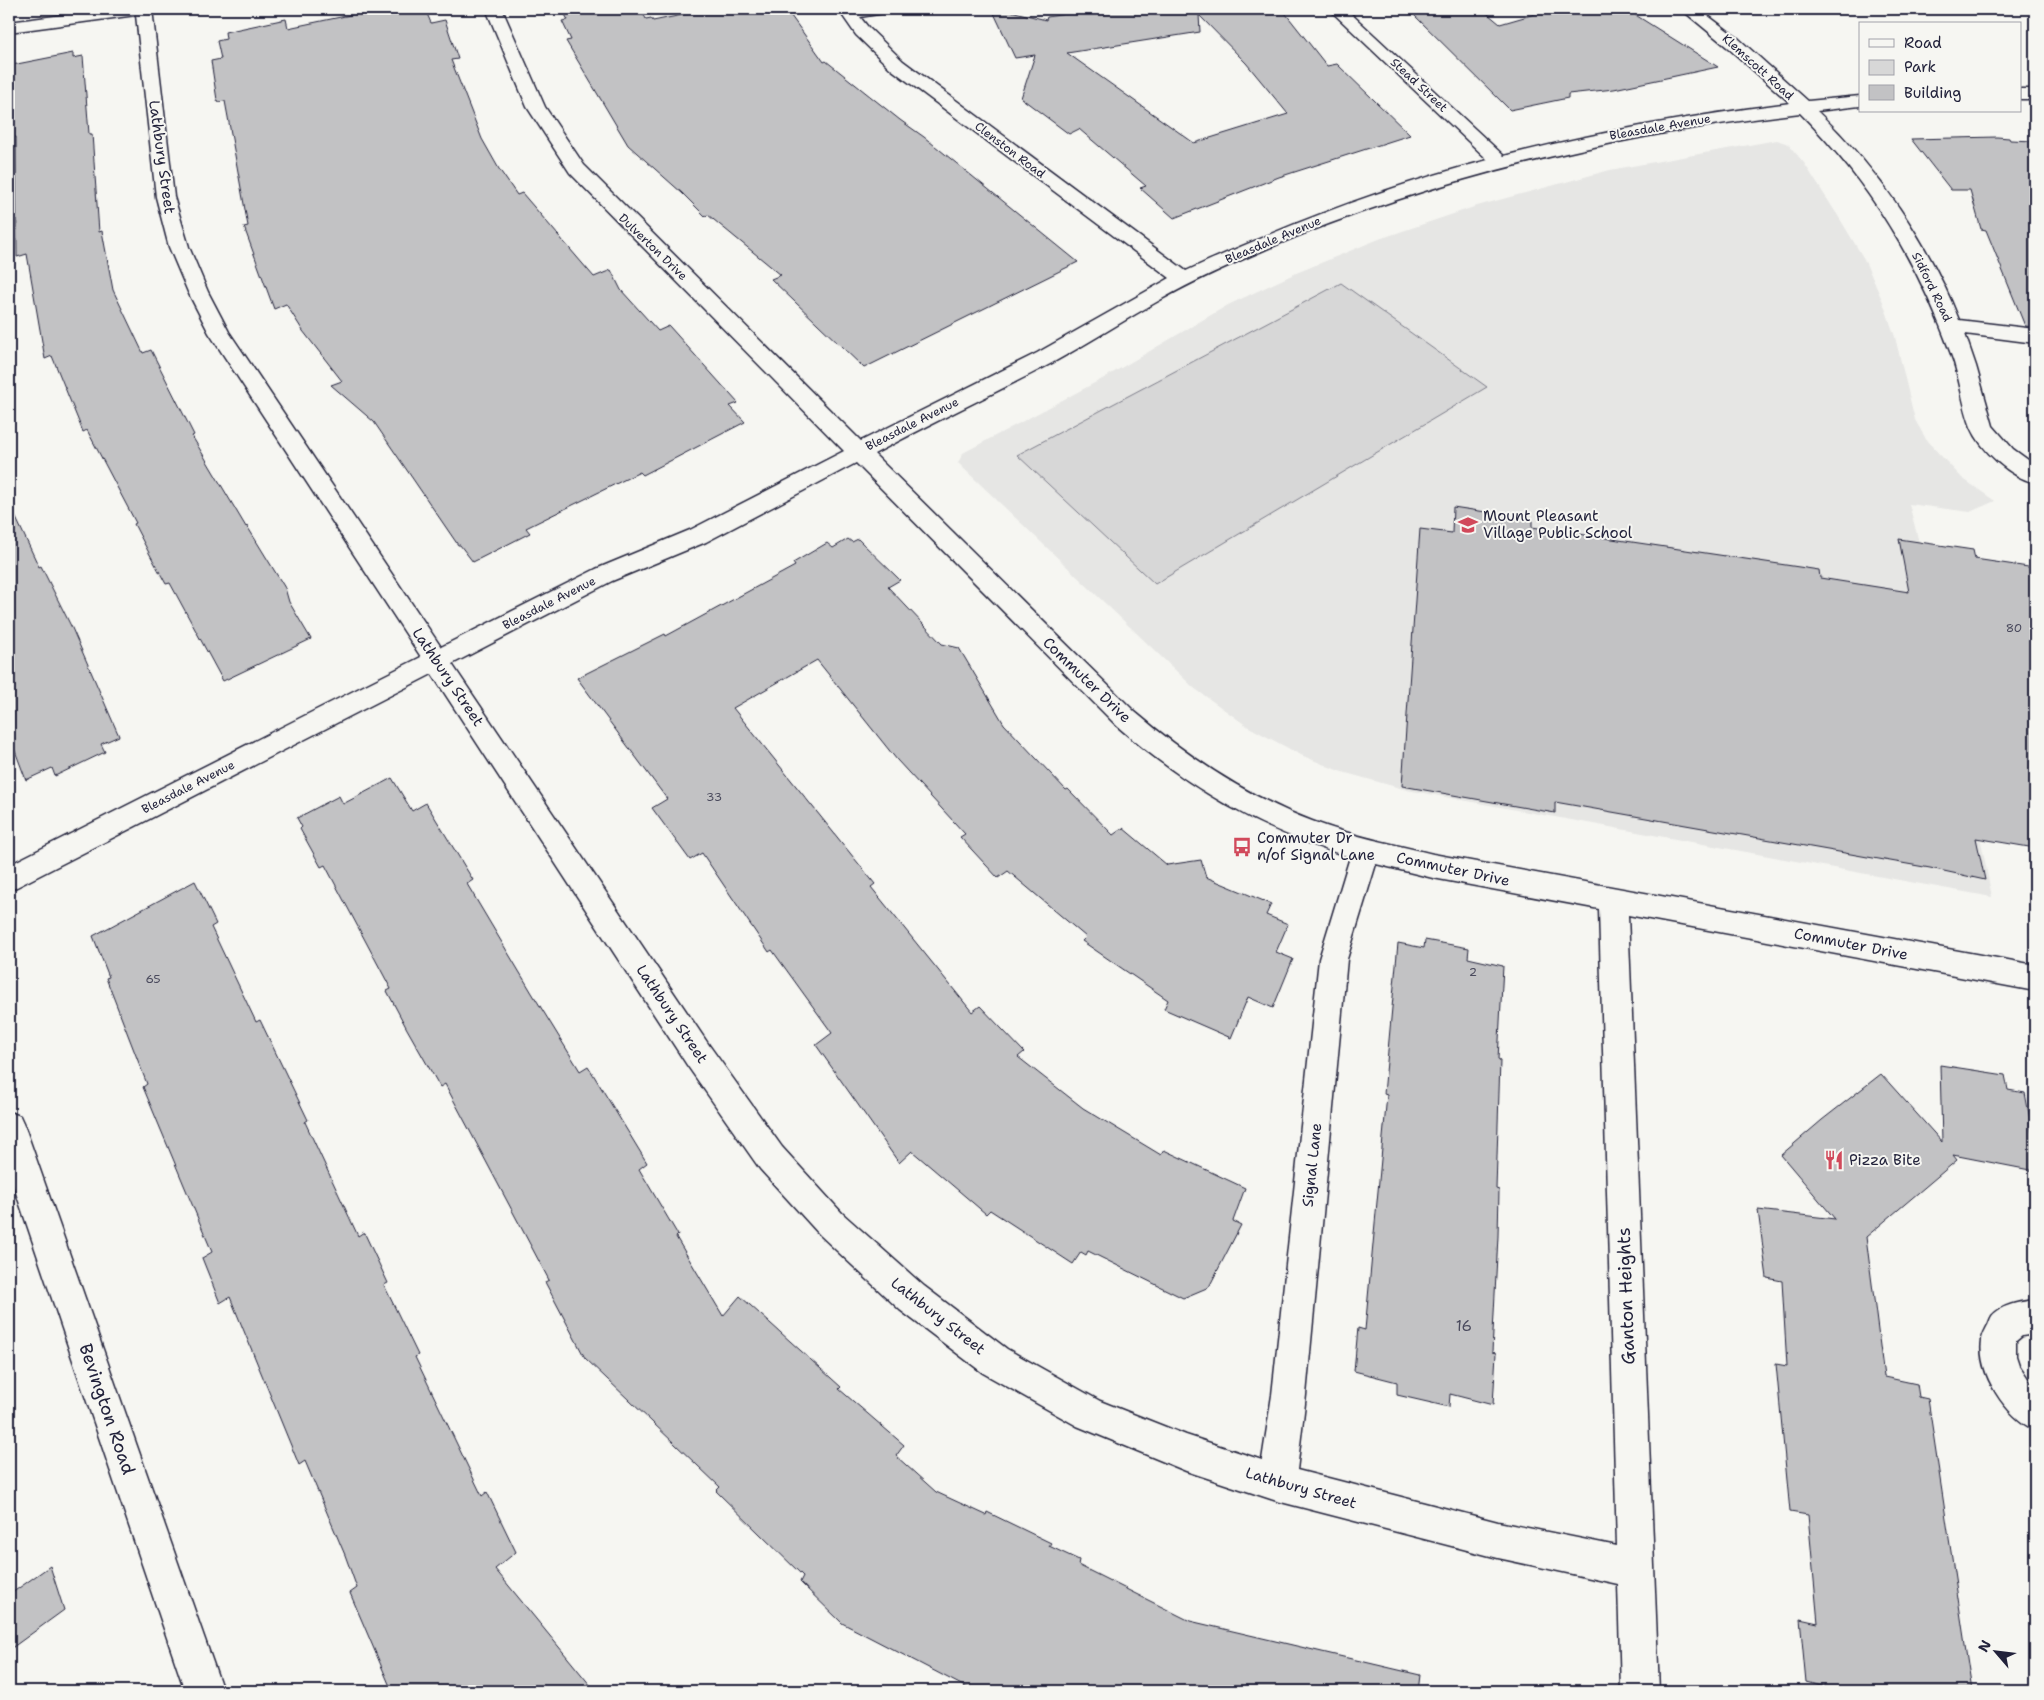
<svg xmlns="http://www.w3.org/2000/svg" width="2044" height="1700" font-family="'Shantell Sans',sans-serif">
	<rect width="100%" height="100%" fill="#f6f6f2"/>
	<filter id="ink" filterUnits="userSpaceOnUse"><feTurbulence type="fractalNoise" baseFrequency=".02" numOctaves="2"/><feDisplacementMap in="SourceGraphic" scale="10" xChannelSelector="R" yChannelSelector="G"/><feConvolveMatrix kernelMatrix="1 2 1 2 8 2 1 2 1" color-interpolation-filters="sRGB"/></filter>
	<g filter="url(#ink)">
		<!-- built -->
		<polygon fill="#e6e6e4" points="1777,140 1788,144 1804,163 1840,219 1864,259 1883,302 1895,337 1915,420 1927,441 1962,478 1995,501 1970,512 1909,504 1929,581 1992,897 1407,790 1339,771 1301,755 1247,726 1194,688 958,463 963,453 1104,378 1228,305 1294,274 1379,239 1477,206 1610,170"/>
		<!-- green -->
		<polygon fill="#d7d7d7" stroke="#7c7c89" points="1341,283 1487,387 1155,584 1017,455"/>
		<!-- building -->
		<g fill="#c2c2c4" stroke="#22223b" fill-rule="evenodd">
			<polygon points="379,9 425,9 431,23 445,20 458,59 451,60 482,139 499,169 517,195 522,193 594,277 611,270 621,290 658,331 669,326 738,403 730,406 745,422 643,475 640,472 526,528 530,533 473,562 460,545 458,545 374,422 331,385 342,381 303,331 286,304 274,309 244,227 248,226 225,101 218,102 217,100 211,61 221,59 217,41 226,39 225,32 286,19 288,28"/>
			<polygon points="562,9 641,9 646,19 651,18 653,21 711,9 786,9 824,62 826,61 900,120 924,137 1078,262 864,368 771,279 781,275 708,215 705,216 682,193 628,145 566,41 571,40 562,21 568,20"/>
			<path d="M992,9H1003L1046,20L1047,17L1097,9H1282L1327,66L1337,64L1410,135L1279,177L1174,218L1140,188L1146,186L1079,129L1069,134L1021,98L1035,55L1015,58ZM1199,15L1246,63L1288,114L1194,143L1067,53L1200,32Z"/>
			<polygon points="1408,9 1482,9 1500,24 1552,9 1626,9 1718,67 1614,89 1568,94 1568,98 1510,110"/>
			<polygon points="73,53 73,58 83,56 89,134 92,134 99,232 102,231 113,290 143,353 151,350 194,435 192,436 246,527 247,526 285,588 289,602 311,639 223,681 170,583 166,584 148,551 134,524 136,523 87,430 83,432 52,356 45,359 27,254 17,257 16,137 13,137 12,65"/>
			<polygon points="1997,137 2009,138 2010,140 2035,141 2035,327 2025,326 1986,230 1981,229 1970,190 1951,190 1911,139"/>
			<polygon points="9,503 39,567 41,566 72,628 119,736 101,744 105,752 55,776 52,768 26,780 9,735"/>
			<polygon points="1453,507 1532,519 1532,527 1819,570 1820,578 1909,592 1899,539 1973,550 1975,559 2035,568 2035,848 1976,838 1985,880 1930,868 1555,802 1555,813 1402,786 1420,529 1452,533"/>
			<polygon points="848,539 852,542 858,539 900,580 888,587 942,644 959,648 1004,724 1066,790 1068,789 1113,835 1123,828 1167,865 1201,860 1206,877 1271,904 1266,915 1288,924 1276,952 1293,959 1273,1008 1248,997 1231,1038 1164,1009 1168,1000 1082,941 1086,937 1008,871 998,878 960,837 965,834 897,760 817,660 733,708 875,884 871,887 972,1012 980,1006 1024,1052 1018,1057 1083,1108 1161,1155 1164,1150 1245,1188 1233,1221 1241,1225 1209,1287 1183,1298 1088,1251 1086,1255 1081,1252 1073,1264 990,1210 986,1214 912,1151 899,1163 816,1045 832,1033 772,950 769,952 702,853 690,860 652,808 667,799 577,678 665,634 666,636 795,566 793,563 827,543 833,548"/>
			<polygon points="392,778 412,811 426,803 473,880 467,884 532,993 580,1071 588,1066 647,1163 639,1169 678,1235 676,1237 723,1316 740,1296 841,1387 839,1389 904,1445 896,1456 936,1492 986,1515 987,1512 1051,1543 1049,1546 1079,1560 1078,1565 1190,1621 1420,1675 1418,1691 973,1691 842,1623 800,1582 803,1576 716,1491 720,1487 585,1358 545,1282 549,1280 445,1084 440,1087 407,1029 387,991 391,989 325,865 321,867 300,829 302,827 297,818 339,796 343,804"/>
			<polygon points="195,881 216,924 211,927 256,1022 260,1020 308,1120 305,1122 358,1236 364,1232 388,1283 384,1285 418,1355 415,1357 482,1496 487,1492 516,1552 495,1569 595,1691 392,1691 350,1593 357,1588 345,1555 305,1461 299,1465 230,1297 220,1303 202,1258 212,1252 143,1087 147,1084 106,978 109,977 93,936"/>
			<polygon points="1425,940 1469,948 1468,958 1503,966 1498,1059 1500,1060 1496,1189 1499,1190 1498,1236 1492,1352 1496,1353 1493,1405 1450,1394 1449,1407 1397,1395 1397,1382 1354,1371 1358,1328 1365,1330 1387,1095 1384,1094 1398,943 1424,948"/>
			<polygon points="1940,1065 2005,1075 2008,1090 2025,1093 2035,1146 2035,1171 1953,1155 1957,1160 1866,1237 1884,1377 1917,1384 1919,1397 1928,1399 1972,1691 1825,1691 1824,1687 1806,1682 1800,1619 1818,1623 1808,1515 1790,1512 1776,1364 1787,1366 1782,1281 1767,1278 1758,1210 1835,1219 1781,1155 1822,1120 1881,1074 1942,1142"/>
			<polygon points="50,1566 64,1610 9,1650 9,1595"/>
		</g>
		<g fill="none" stroke-linecap="round" stroke-linejoin="round">
			<defs>
				<g id="minor">
					<path d="M109,9H152L174,197L189,247L208,292L229,332L441,647L596,569L690,530L844,451L570,173L527,107L486,9H502L545,107L584,165L861,441L1037,353L1170,278L891,69L856,35L838,9H892L890,12L860,17L868,27L903,61L1186,271C1284,226 1384,187 1488,160L1329,9H1346L1504,156C1598,132 1694,115 1790,103L1727,47L1681,9H1699L1739,39L1808,101L1860,96V106L1817,111C1877,168 1929,243 1959,320L2035,329V343L1965,334L1976,366L1993,426L2013,449L2035,465V483C2011,477 1981,451 1971,427C1962,404 1960,377 1951,354C1917,261 1870,183 1800,113C1615,135 1435,177 1264,250C1229,265 1193,281 1160,300C1124,320 1089,343 1052,363C993,394 933,422 874,454L1135,712C1188,757 1246,796 1312,821C1351,836 1393,844 1433,854L2035,965V991L1628,915L1659,1691H1621L1618,1584L1498,1558L1277,1501L1186,1471L1077,1426L983,1373L900,1310L820,1235L760,1169L687,1065L432,674L9,891V865L421,657L209,333L188,292L169,247L156,197L136,15L9,32V22ZM856,463L1117,726C1188,788 1260,830 1350,857L1319,959L1272,1395L1262,1460L1186,1435L1100,1401L1007,1349L924,1286L842,1213L782,1147L709,1045L452,664L612,581L706,542ZM1376,864L1433,878L1599,909L1617,1546L1498,1522L1297,1470L1306,1395L1347,959Z"/>
					<rect x="2020" y="89" width="15" height="10"/>
					<polygon points="9,1112 20,1116 25,1127 223,1691 185,1691 9,1172"/>
					<path d="M2035,1300V1334L2022,1336L2016,1341V1356L2019,1365L2035,1389V1430C2007,1418 1977,1373 1982,1341C1982,1336 1985,1331 1987,1327C1989,1324 1990,1319 1992,1316C2002,1304 2021,1302 2035,1300Z"/>
				</g>
			</defs>
			<!-- minor casing -->
			<use href="#minor" stroke="#22223b" stroke-width="3"/>
			<!-- minor -->
			<use href="#minor" fill="#f6f6f2" fill-rule="evenodd"/>
		</g>
	</g>
	<!-- icons -->
	<defs>
		<symbol id="school-bare" viewBox="-9 -9 18 18"><path d="M0-5L7-2L0 1L-7-2ZM-4 1L0 2.5L4 1V4Q0 6-4 4Z" fill="#d1495b" stroke="#f6f6f2" stroke-width="2.5" paint-order="stroke"/></symbol>
		<symbol id="bus-bare" viewBox="-9 -9 18 18"><path d="M-5-6H5V4H4V6H2V4H-2V6H-4V4H-5ZM-3.5-4V0h7V-4ZM-3.5 1.2v1.5H-2V1.2ZM2 1.2v1.5H3.5V1.2Z" fill="#d1495b" stroke="#f6f6f2" stroke-width="2.5" paint-order="stroke"/></symbol>
		<symbol id="restaurant-bare" viewBox="-9 -9 18 18"><path d="M-5-6h1v4h1v-4h1v4h1v-4h1v5L-1.5 .5V6h-2V.5L-5-1ZM5-6V6H3V1.5H1.5Q1.5-4 5-6Z" fill="#d1495b" stroke="#f6f6f2" stroke-width="2.5" paint-order="stroke"/></symbol>
	</defs>
	<g fill-rule="evenodd">
		<use href="#school-bare" x="1454" y="511" width="28" height="28"/>
		<use href="#bus-bare" x="1228" y="833" width="28" height="28"/>
		<use href="#restaurant-bare" x="1820" y="1146" width="28" height="28"/>
	</g>
	<g text-anchor="middle" stroke-width="4" stroke-linejoin="round" paint-order="stroke">
		<!-- far-street labels -->
		<g font-size="12" fill="#22223b" stroke="#f6f6f2">
			<text transform="translate(1758 67) rotate(42)" y="4">Klemscott Road</text>
			<text transform="translate(1419 85) rotate(43)" y="4">Stead Street</text>
			<text transform="translate(1660 127) rotate(-10)" y="4">Bleasdale Avenue</text>
			<text transform="translate(1010 150) rotate(37)" y="4">Clenston Road</text>
			<text transform="translate(1273 240) rotate(-23)" y="4">Bleasdale Avenue</text>
			<text transform="translate(653 247) rotate(44)" y="4">Dulverton Drive</text>
			<text transform="translate(1932 287) rotate(64)" y="4">Sidford Road</text>
			<text transform="translate(912 424) rotate(-27)" y="4">Bleasdale Avenue</text>
			<text transform="translate(549 603) rotate(-27)" y="4">Bleasdale Avenue</text>
			<text transform="translate(188 787) rotate(-27)" y="4">Bleasdale Avenue</text>
		</g>
		<!-- number labels -->
		<g font-size="12" fill="#4a4a5d">
			<text x="2014" y="632">80</text>
			<text x="714" y="801">33</text>
			<text x="1473" y="976">2</text>
			<text x="153" y="983">65</text>
		</g>
		<!-- street labels -->
		<g font-size="15" fill="#22223b" stroke="#f6f6f2">
			<text transform="translate(162 157) rotate(82)" y="5">Lathbury Street</text>
			<text transform="translate(448 677) rotate(56)" y="5">Lathbury Street</text>
			<text transform="translate(1087 680) rotate(44)" y="5">Commuter Drive</text>
			<text transform="translate(1453 869) rotate(12)" y="5">Commuter Drive</text>
			<text transform="translate(1851 944) rotate(11)" y="5">Commuter Drive</text>
			<text transform="translate(672 1014) rotate(56)" y="5">Lathbury Street</text>
			<text transform="translate(1312 1165) rotate(-84)" y="5">Signal Lane</text>
			<text transform="translate(938 1316) rotate(38)" y="5">Lathbury Street</text>
			<text transform="translate(1301 1488) rotate(16)" y="5">Lathbury Street</text>
		</g>
		<!-- poi labels -->
		<g font-size="15" fill="#22223b" stroke="#f6f6f2" text-anchor="start">
			<text x="1483" y="521">Mount Pleasant<tspan x="1483" dy="17">Village Public School</tspan></text>
			<text x="1257" y="843">Commuter Dr<tspan x="1257" dy="17">n/of Signal Lane</tspan></text>
			<text x="1849" y="1165">Pizza Bite</text>
		</g>
		<!-- near-number labels -->
		<g font-size="15" fill="#4a4a5d">
			<text x="1464" y="1331">16</text>
		</g>
		<!-- near-street labels -->
		<g font-size="18" fill="#22223b" stroke="#f6f6f2">
			<text transform="translate(1626 1296) rotate(-92)" y="6">Ganton Heights</text>
			<text transform="translate(107 1409) rotate(71)" y="6">Bevington Road</text>
		</g>
	</g>
	<!-- margin -->
	<rect width="2044" height="1700" fill="none" stroke="#f6f6f2" stroke-width="30"/>
	<rect x="15" y="15" width="2014" height="1670" fill="none" stroke="#22223b" stroke-width="2" filter="url(#ink)"/>
	<!-- legend -->
	<rect x="1859" y="22" width="162" height="90" fill="#f6f6f2" stroke="#a1a1a9"/>
	<rect x="1869" y="39" width="25" height="8" fill="#f6f6f2" stroke="#a1a1a9"/>
	<text x="1904" y="48" font-size="15" fill="#22223b">Road</text>
	<rect x="1869" y="60" width="25" height="15" fill="#d7d7d7" stroke="#a1a1a9"/>
	<text x="1904" y="72" font-size="15" fill="#22223b">Park</text>
	<rect x="1869" y="85" width="25" height="15" fill="#c2c2c4" stroke="#a1a1a9"/>
	<text x="1904" y="98" font-size="15" fill="#22223b">Building</text>
	<!-- north arrow -->
	<g transform="translate(1996 1652) rotate(298)" stroke="#f6f6f2" stroke-width="4" paint-order="stroke">
	<path d="M0-4L9 19L0 12L-9 19Z" fill="#22223b"/>
	<text y="-8" font-size="14" font-weight="bold" text-anchor="middle" fill="#22223b">N</text>
	</g>
</svg>
